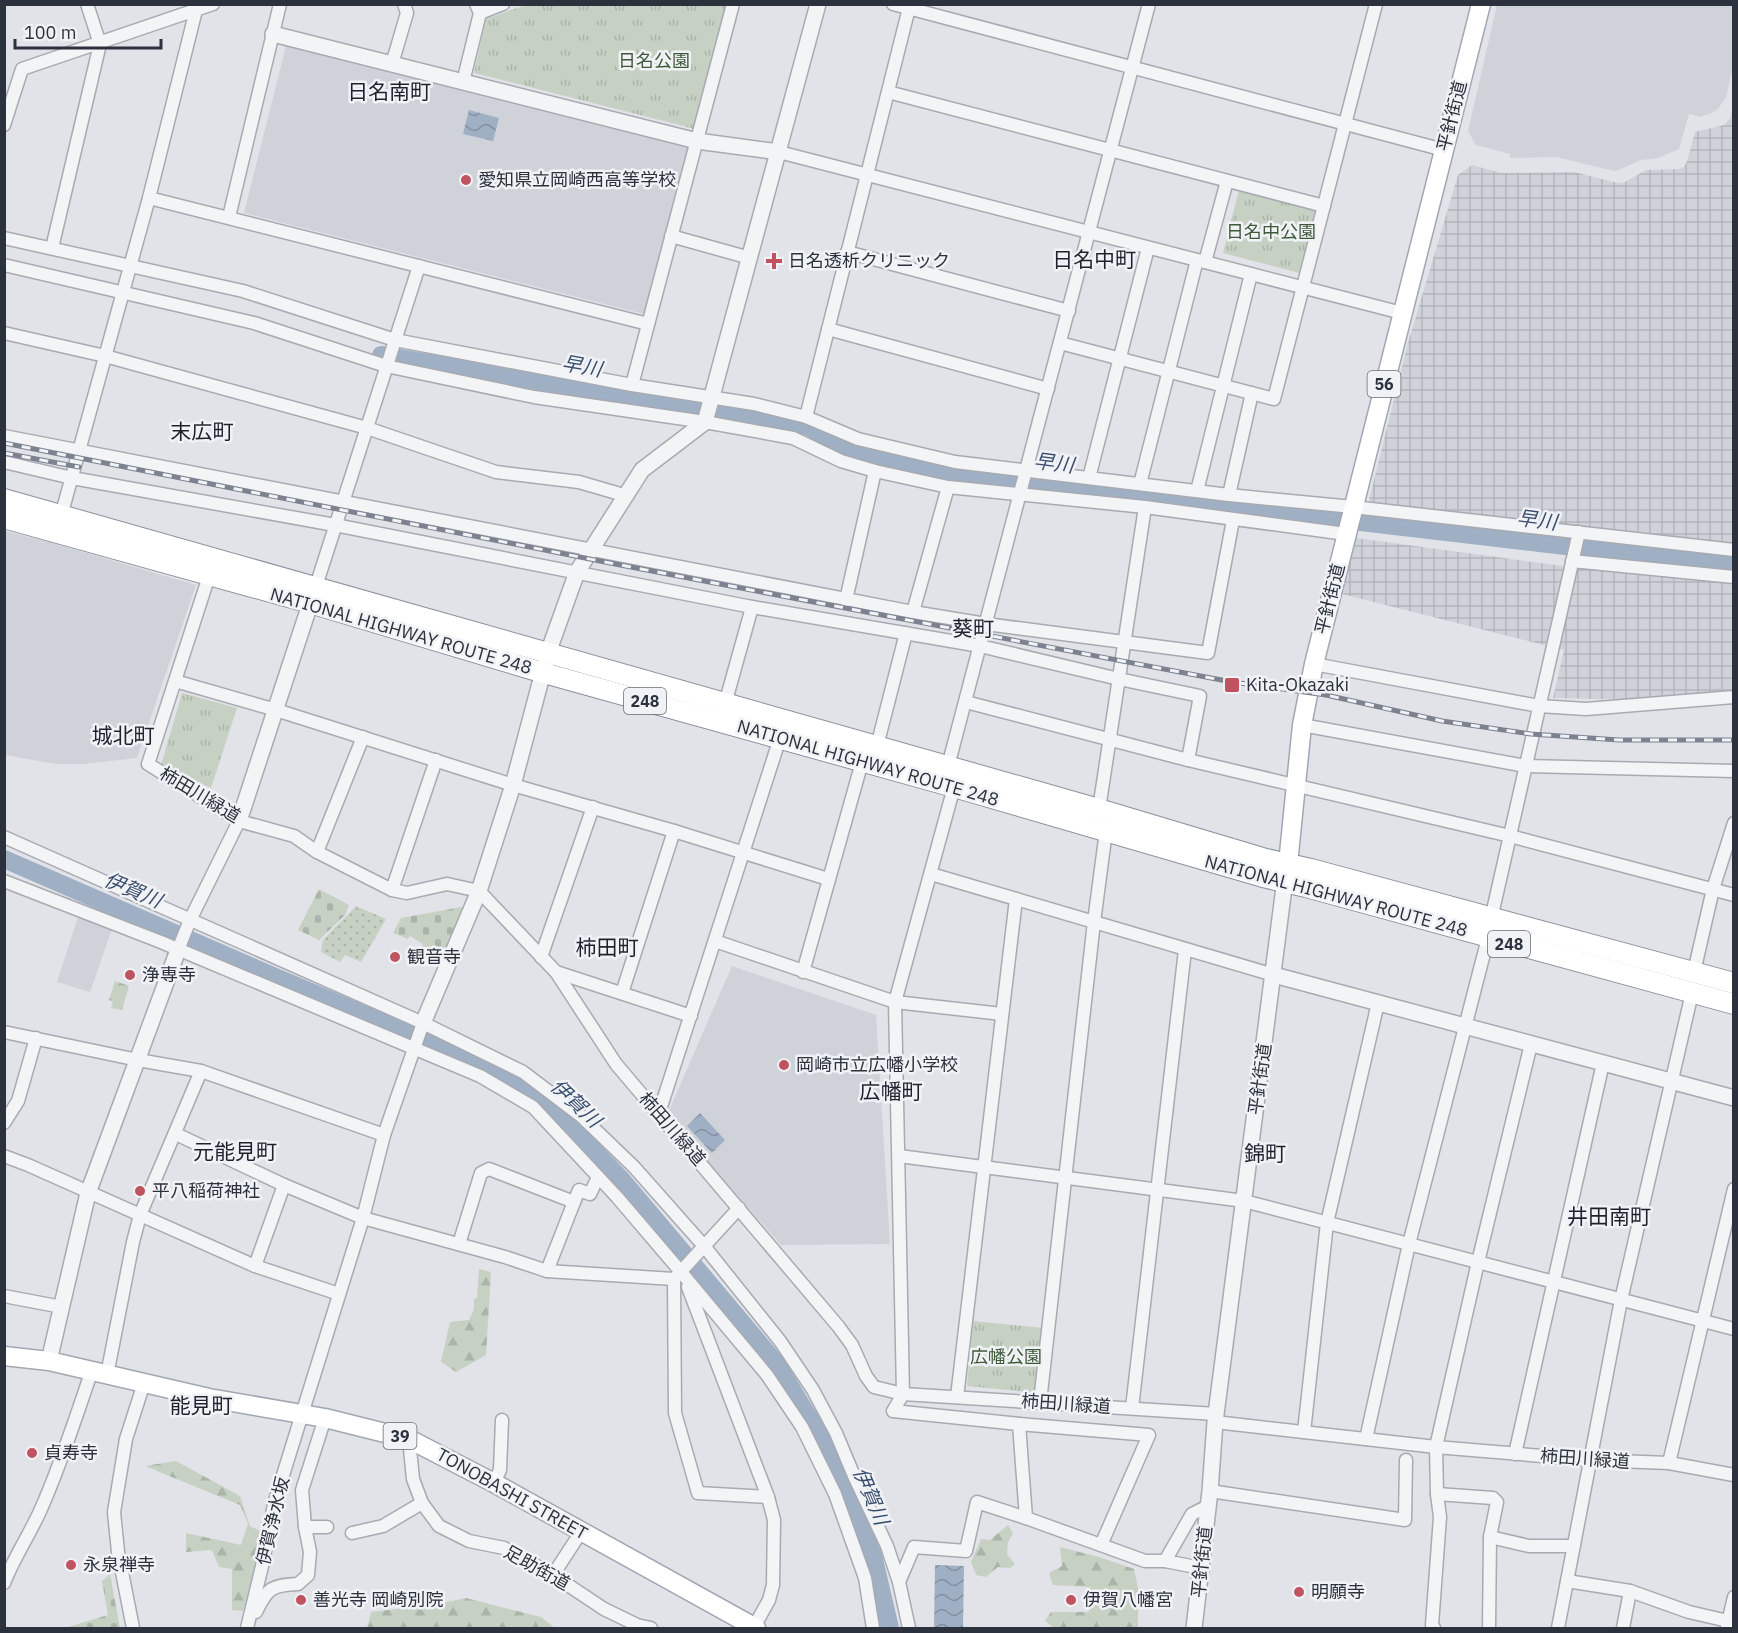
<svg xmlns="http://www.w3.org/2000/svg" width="1738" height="1633" font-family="'IBM Plex Sans','Noto Sans JP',sans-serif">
	<defs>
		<pattern id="industrial-grid" width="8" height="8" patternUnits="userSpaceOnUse" patternTransform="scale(1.5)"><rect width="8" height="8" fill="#cfd2d9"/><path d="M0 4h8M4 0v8" fill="none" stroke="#b2b5bb"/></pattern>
		<pattern id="forest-firs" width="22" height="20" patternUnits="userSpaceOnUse" patternTransform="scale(1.5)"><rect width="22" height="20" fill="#c6d1c3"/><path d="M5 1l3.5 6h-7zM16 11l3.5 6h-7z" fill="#aab4a8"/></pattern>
		<pattern id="cemetery-stones" width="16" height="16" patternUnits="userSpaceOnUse" patternTransform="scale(1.5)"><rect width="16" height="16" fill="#c6d1c3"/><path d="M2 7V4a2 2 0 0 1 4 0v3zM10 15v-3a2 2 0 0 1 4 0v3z" fill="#aab4a8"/></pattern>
		<pattern id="park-tufts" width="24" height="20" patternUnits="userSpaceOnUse" patternTransform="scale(1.5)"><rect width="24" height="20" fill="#c6d1c3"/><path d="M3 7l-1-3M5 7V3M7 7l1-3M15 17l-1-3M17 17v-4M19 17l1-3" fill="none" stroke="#aab4a8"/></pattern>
		<pattern id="garden-dots" width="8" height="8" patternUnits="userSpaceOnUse" patternTransform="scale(1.5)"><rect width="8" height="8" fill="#c6d1c3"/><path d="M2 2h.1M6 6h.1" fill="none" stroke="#aab4a8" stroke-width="1.8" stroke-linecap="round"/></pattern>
		<pattern id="water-waves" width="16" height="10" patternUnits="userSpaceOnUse" patternTransform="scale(1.5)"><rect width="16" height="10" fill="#9fb0c4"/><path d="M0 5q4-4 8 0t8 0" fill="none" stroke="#8290a0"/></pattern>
	</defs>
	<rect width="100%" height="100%" fill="#e1e3e8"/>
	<!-- built -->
	<g fill="#cfd2d9">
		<polygon points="1497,5 1733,5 1733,67 1726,97 1718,109 1712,113 1700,117 1689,114 1679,149 1658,158 1641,160 1621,169 1614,171 1557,157 1510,158 1510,154 1476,145 1468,131"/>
		<polygon points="286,46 689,148 644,314 244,213"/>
		<polygon points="5,531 49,542 196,585 137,758 84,764 56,764 5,755"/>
		<polygon points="78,917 112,929 90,992 57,982"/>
		<polygon points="732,966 876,1015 890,1244 781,1245 667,1115"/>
	</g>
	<!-- industrial -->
	<g fill="url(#industrial-grid)">
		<polygon points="1733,106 1733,545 1371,503 1369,500 1408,343 1458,175 1472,165 1501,173 1574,172 1618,183 1625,182 1646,170 1680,169 1684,167 1687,161 1695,132 1724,125 1731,117"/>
		<polygon points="1356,538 1586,569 1733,583 1733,691 1638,700 1553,698 1564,650 1342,594"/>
	</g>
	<!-- forest -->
	<g fill="url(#forest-firs)">
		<polygon points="115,981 129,986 122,1010 111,1008 113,1002 109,1000"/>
		<polygon points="479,1269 491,1272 486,1355 456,1372 441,1362 450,1322 469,1320 474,1309 474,1299 477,1298"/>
		<polygon points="176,1461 240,1496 250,1526 264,1533 243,1611 232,1610 232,1569 219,1567 212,1550 186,1552 186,1533 241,1545 248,1524 240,1505 145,1466"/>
		<polygon points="1008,1525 1013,1533 1008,1542 1007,1554 1015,1564 1010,1568 998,1567 986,1577 976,1575 971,1562 981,1539 990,1540"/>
		<polygon points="1060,1547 1099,1557 1134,1569 1138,1588 1138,1628 1054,1628 1045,1621 1051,1612 1089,1612 1090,1587 1053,1585 1049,1573 1062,1566"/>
		<polygon points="466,1598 541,1617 555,1628 367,1628 371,1612 438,1604"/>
	</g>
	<!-- cemetery -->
	<g fill="url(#cemetery-stones)">
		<polygon points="319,889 349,905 345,915 319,940 298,930"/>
		<polygon points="461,907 464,908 442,964 427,957 430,952 421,948 423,944 410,936 408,939 393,933 401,918"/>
		<polygon points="110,1574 120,1628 65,1628 108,1615 102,1581"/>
	</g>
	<!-- park -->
	<g fill="url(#park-tufts)">
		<polygon points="526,5 727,5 695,129 474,73 486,19"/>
		<polygon points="1239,190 1319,210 1303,274 1223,253"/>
		<polygon points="182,693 237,708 211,788 161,765"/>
		<polygon points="973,1321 1044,1328 1037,1393 967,1386"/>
	</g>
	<!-- garden -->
	<polygon fill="url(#garden-dots)" points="356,906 386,919 361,962 345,955 340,962 321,952 323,940"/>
	<!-- water -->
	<g fill="url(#water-waves)">
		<polygon points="469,110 499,118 493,141 463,134"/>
		<polygon points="700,1113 725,1140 712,1153 687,1126"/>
		<polygon points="935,1565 964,1566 963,1628 934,1628"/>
	</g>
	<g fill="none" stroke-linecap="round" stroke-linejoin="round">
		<!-- river -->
		<g stroke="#9fb0c4" stroke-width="18">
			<polyline points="381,355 807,426 855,453 953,474 1734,566"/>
			<polyline points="4,859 273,976 482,1064 523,1085 557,1113 622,1180 776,1363 822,1439 873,1555 890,1628"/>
		</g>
		<defs>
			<g id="minor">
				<polyline points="893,4 1444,150"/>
				<polyline points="480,13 503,4"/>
				<polyline points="392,64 407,13 404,4"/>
				<polyline points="463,82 480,13 476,4"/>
				<polyline points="888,92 1324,206"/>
				<polyline points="4,125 22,69 213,4"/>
				<polyline points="779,152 1402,313"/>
				<polyline points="149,198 648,324"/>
				<polyline points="229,217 280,4"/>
				<polyline points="671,236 750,258"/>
				<polyline points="4,238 243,291 395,340 632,385 754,404 806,417 858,439 955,462 1229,495 1353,507 1734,550"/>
				<polyline points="52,248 100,44 87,4"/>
				<polyline points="847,252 1069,311"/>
				<polyline points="1205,262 1227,181"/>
				<polyline points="4,265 254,323 386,366 534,397 705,422 793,438 841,461 875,471 948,487 1145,507 1346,534"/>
				<polyline points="828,329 1048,389"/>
				<polyline points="4,333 105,356 367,428 496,472 579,482 627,496"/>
				<polyline points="1060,343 1274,399 1376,4"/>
				<polyline points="632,385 733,4"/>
				<polyline points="806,417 910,4"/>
				<polyline points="4,436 913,612 986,624 1208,653 1233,520"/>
				<polyline points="4,462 72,478 335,525 752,607 980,646 1119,679 1200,696 1188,760"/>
				<polyline points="1089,478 1148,248"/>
				<polyline points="1140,484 1197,260"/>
				<polyline points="1197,491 1251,274"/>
				<polyline points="1229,495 1252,393"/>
				<polyline points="61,516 149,198 196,10"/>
				<polyline points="1572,561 1734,577"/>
				<polyline points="209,576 148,764 239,821 294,836 317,852 392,890 407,893 447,884 479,891 556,972 616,1064 838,1326 852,1345 866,1376 874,1387 903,1394 1216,1414"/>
				<polyline points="316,586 419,266"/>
				<polyline points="846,600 875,471"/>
				<polyline points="913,612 948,487"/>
				<polyline points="1314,664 1539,706 1586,709 1734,697"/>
				<polyline points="175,681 276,710 513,785 674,831 828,879"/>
				<polyline points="966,702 1188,760 1510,836 1734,895"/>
				<polyline points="725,704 752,607"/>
				<polyline points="1302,725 1526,766 1734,771"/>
				<polyline points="877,746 906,633"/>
				<polyline points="948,766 1149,4"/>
				<polyline points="954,787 895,1002 903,1394 893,1411 1019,1424 1026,1518 1145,1561 1165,1561 1201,1568"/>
				<polyline points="1099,809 1145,507"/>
				<polyline points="4,837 423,1023 523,1072 581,1116 634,1167 704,1246 780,1341 813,1390 836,1433 854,1476 887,1546 899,1582 909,1628"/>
				<polyline points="317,852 363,737"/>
				<polyline points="931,874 1274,975"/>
				<polyline points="4,881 161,942 480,1076 533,1107 617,1197 681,1272 767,1375 802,1427 835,1494 865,1578 873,1628"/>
				<polyline points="392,890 436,760"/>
				<polyline points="1491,919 1579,532"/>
				<polyline points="715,941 895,1002 1002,1014"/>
				<polyline points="178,950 190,920 239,821"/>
				<polyline points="541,957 593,807"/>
				<polyline points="556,972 691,1016"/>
				<polyline points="803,972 862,762"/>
				<polyline points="1694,972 1713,889 1734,823"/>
				<polyline points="622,993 674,831"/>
				<polyline points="4,1032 138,1060 201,1071 384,1135"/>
				<polyline points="659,1113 780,738"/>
				<polyline points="4,1123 18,1101 36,1038"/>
				<polyline points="176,1134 284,1185 363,1218 505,1257 547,1271 674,1279"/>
				<polyline points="4,1156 28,1165 255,1266 339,1294"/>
				<polyline points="899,1156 1244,1201 1734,1329"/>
				<polyline points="574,1202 579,1190 590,1194 598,1177"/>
				<polyline points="739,1208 674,1279 675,1413 698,1493 768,1497"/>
				<polyline points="459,1244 481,1173 489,1169 574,1202 547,1271"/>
				<polyline points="255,1266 284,1185"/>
				<polyline points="688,1287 768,1497 774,1520 773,1585 769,1600 754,1627"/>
				<polyline points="4,1296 62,1307"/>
				<polyline points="107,1375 133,1242 140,1215 201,1071"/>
				<polyline points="957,1397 1016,899"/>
				<polyline points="1040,1402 1094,922 1106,831"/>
				<polyline points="1132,1408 1185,950"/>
				<polyline points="1215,1422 1436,1447 1590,1460 1669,1463 1734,1475"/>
				<polyline points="1019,1424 1149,1435 1101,1545"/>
				<polyline points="1304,1432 1327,1223 1378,1003"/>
				<polyline points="409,1439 413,1479 422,1503 439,1526 469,1541 504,1548 553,1575 604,1609 637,1625 651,1628"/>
				<polyline points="1366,1439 1409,1244 1488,938"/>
				<polyline points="1515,1454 1603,1063"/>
				<polyline points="1669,1463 1734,1189"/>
				<polyline points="494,1483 500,1470 502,1420"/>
				<polyline points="1210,1491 1405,1520 1406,1460"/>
				<polyline points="1437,1494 1493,1498 1497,1502 1490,1537 1489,1628"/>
				<polyline points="305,1527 327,1527"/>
				<polyline points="352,1533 383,1526 422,1503"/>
				<polyline points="1490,1537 1529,1546 1574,1546"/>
				<polyline points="1165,1561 1192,1514 1208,1506"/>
				<polyline points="553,1575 581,1532"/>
				<polyline points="1567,1581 1630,1591 1689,1612 1728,1621"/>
				<polyline points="899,1582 914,1547 966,1551 977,1502 1026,1518"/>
				<path d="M4,1583C14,1557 30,1534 41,1509C61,1464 76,1417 92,1370"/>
				<path d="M256,1612C267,1588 272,1585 298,1584L308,1575L310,1552L305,1527L302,1490L325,1418"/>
				<polyline points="1727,1627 1734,1597"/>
				<polyline points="133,1628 118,1552 114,1512 126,1439 144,1383"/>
				<polyline points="247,1628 263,1562 274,1504 363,1218 384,1135 423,1023"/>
				<polyline points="1434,1628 1432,1625 1440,1517 1437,1494 1436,1447 1478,1262 1531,1044"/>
				<polyline points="1558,1628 1621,1300 1692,993"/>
				<polyline points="1623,1628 1630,1591"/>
			</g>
			<g id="tertiary">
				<polyline points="273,34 697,141 779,152"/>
				<polyline points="239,821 313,595"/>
				<polyline points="1274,975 1734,1098"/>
				<polyline points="423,1023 479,891 513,785 548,653 577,572 642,470 705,422 818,4"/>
				<polyline points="49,1361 88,1193 178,950"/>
				<polyline points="1194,1628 1210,1491 1215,1422 1286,872"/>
			</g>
			<g id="primary">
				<polyline points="1288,864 1302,725 1314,664 1481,4"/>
				<polyline points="4,1356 49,1361 209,1398 325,1418 409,1439 494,1483 756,1628"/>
			</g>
			<g id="trunk">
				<polyline points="4,499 1099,809 1266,859 1311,869 1734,983"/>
				<polyline points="4,518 310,603 544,673 954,787 1263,877 1306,887 1734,1004"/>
			</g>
		</defs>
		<!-- minor casing -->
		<use href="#minor" stroke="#a7aab1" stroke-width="15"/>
		<!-- tertiary casing -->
		<use href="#tertiary" stroke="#a7aab1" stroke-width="18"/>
		<!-- primary casing -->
		<use href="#primary" stroke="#a1a7b2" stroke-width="21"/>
		<!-- trunk casing -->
		<use href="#trunk" stroke="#89909d" stroke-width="22"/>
		<!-- minor -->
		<use href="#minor" stroke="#f3f4f6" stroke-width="12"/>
		<!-- tertiary -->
		<use href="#tertiary" stroke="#f3f4f6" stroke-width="15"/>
		<!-- primary -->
		<use href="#primary" stroke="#fff" stroke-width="18"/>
		<!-- trunk -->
		<use href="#trunk" stroke="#fff" stroke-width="20"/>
		<defs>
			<g id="rail">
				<polyline points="4,443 610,563 1232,682 1326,695 1442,721 1531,734 1619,740 1734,740"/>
				<polyline points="4,453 79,467"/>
			</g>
		</defs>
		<!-- rail casing -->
		<use href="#rail" stroke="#7c8290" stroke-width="5"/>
		<!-- rail -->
		<use href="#rail" stroke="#f0f2f5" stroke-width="3" stroke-dasharray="9" stroke-linecap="butt"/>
	</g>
	<!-- markers -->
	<g fill="#bf535f" stroke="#f0f2f5" stroke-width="2">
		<circle cx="466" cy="180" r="6"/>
		<path d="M771 252h6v6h6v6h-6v6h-6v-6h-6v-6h6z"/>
		<rect x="1224" y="677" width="16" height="16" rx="3"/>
		<circle cx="395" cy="957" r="6"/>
		<circle cx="130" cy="975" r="6"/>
		<circle cx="784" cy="1065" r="6"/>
		<circle cx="140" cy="1191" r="6"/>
		<circle cx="32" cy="1453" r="6"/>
		<circle cx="71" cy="1565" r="6"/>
		<circle cx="1299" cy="1592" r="6"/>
		<circle cx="301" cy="1600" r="6"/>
		<circle cx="1071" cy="1600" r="6"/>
	</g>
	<g text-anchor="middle" stroke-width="5" stroke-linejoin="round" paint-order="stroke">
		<!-- shield labels -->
		<g fill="#f0f2f5" stroke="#666b74" stroke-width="1.5">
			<rect x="1367.5" y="371" width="33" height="26" rx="4.5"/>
			<rect x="624" y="688" width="42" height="26" rx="4.5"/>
			<rect x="1488" y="931" width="42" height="26" rx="4.5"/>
			<rect x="383.5" y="1423" width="33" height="26" rx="4.5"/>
		</g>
		<g font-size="16" font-weight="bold" fill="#2b313d">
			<text x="1384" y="390">56</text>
			<text x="645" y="707">248</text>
			<text x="1509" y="950">248</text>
			<text x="400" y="1442">39</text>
		</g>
		<!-- park labels -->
		<g font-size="18" fill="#3e583a" stroke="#f0f2f5">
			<text x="654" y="67">日名公園</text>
			<text x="1271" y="238">日名中公園</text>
			<text x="1006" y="1363">広幡公園</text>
		</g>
		<!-- street labels -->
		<g font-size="18" fill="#2b313d" stroke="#f0f2f5">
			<text transform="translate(1452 116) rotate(-76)" y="6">平針街道</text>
			<text transform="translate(1330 599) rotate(-76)" y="6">平針街道</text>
			<text transform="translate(401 631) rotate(16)" y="6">NATIONAL HIGHWAY ROUTE 248</text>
			<text transform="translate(868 763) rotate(16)" y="6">NATIONAL HIGHWAY ROUTE 248</text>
			<text transform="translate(200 795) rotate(31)" y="6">柿田川緑道</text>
			<text transform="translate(1336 896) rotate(15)" y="6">NATIONAL HIGHWAY ROUTE 248</text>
			<text transform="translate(1260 1079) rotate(-82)" y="6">平針街道</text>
			<text transform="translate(672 1129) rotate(49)" y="6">柿田川緑道</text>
			<text transform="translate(1066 1404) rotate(4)" y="6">柿田川緑道</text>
			<text transform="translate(1585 1459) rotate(4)" y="6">柿田川緑道</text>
			<text transform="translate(512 1494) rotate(29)" y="6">TONOBASHI STREET</text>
			<text transform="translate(273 1521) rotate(-77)" y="6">伊賀浄水坂</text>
			<text transform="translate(1202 1562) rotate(-84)" y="6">平針街道</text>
			<text transform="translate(537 1568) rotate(29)" y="6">足助街道</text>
		</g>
		<!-- poi labels -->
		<g font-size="18" fill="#2b313d" stroke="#f0f2f5" text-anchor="start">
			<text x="478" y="186">愛知県立岡崎西高等学校</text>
			<text x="788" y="267">日名透析クリニック</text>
			<text x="1246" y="691">Kita-Okazaki</text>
			<text x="407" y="963">観音寺</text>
			<text x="142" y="981">浄専寺</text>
			<text x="796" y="1071">岡崎市立広幡小学校</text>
			<text x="152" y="1197">平八稲荷神社</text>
			<text x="44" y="1459">貞寿寺</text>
			<text x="83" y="1571">永泉禅寺</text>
			<text x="1311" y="1598">明願寺</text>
			<text x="313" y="1606">善光寺 岡崎別院</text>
			<text x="1083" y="1606">伊賀八幡宮</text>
		</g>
		<!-- water labels -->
		<g font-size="20" font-style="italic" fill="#394e6d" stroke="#f0f2f5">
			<text transform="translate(582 366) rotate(10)" y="7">早川</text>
			<text transform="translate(1054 463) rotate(7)" y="7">早川</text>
			<text transform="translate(1537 520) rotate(7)" y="7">早川</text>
			<text transform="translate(133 890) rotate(23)" y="7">伊賀川</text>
			<text transform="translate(576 1103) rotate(43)" y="7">伊賀川</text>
			<text transform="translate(871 1496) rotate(67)" y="7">伊賀川</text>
		</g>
		<!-- quarter labels -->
		<g font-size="21" fill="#1d222e" stroke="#f0f2f5">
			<text x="389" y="99">日名南町</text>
			<text x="1094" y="267">日名中町</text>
			<text x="202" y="439">末広町</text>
			<text x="973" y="636">葵町</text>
			<text x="123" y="743">城北町</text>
			<text x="607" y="955">柿田町</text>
			<text x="891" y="1099">広幡町</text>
			<text x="235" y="1159">元能見町</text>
			<text x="1265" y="1161">錦町</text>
			<text x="1609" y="1224">井田南町</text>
			<text x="201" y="1413">能見町</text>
		</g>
	</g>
	<!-- border -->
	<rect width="1738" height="1633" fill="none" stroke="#2b313d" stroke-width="12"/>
	<!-- scale -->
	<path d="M15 39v9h146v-9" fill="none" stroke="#2b313d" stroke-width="3"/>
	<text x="24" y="39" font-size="18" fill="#2b313d" stroke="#f0f2f5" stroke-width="4.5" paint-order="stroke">100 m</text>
</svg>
